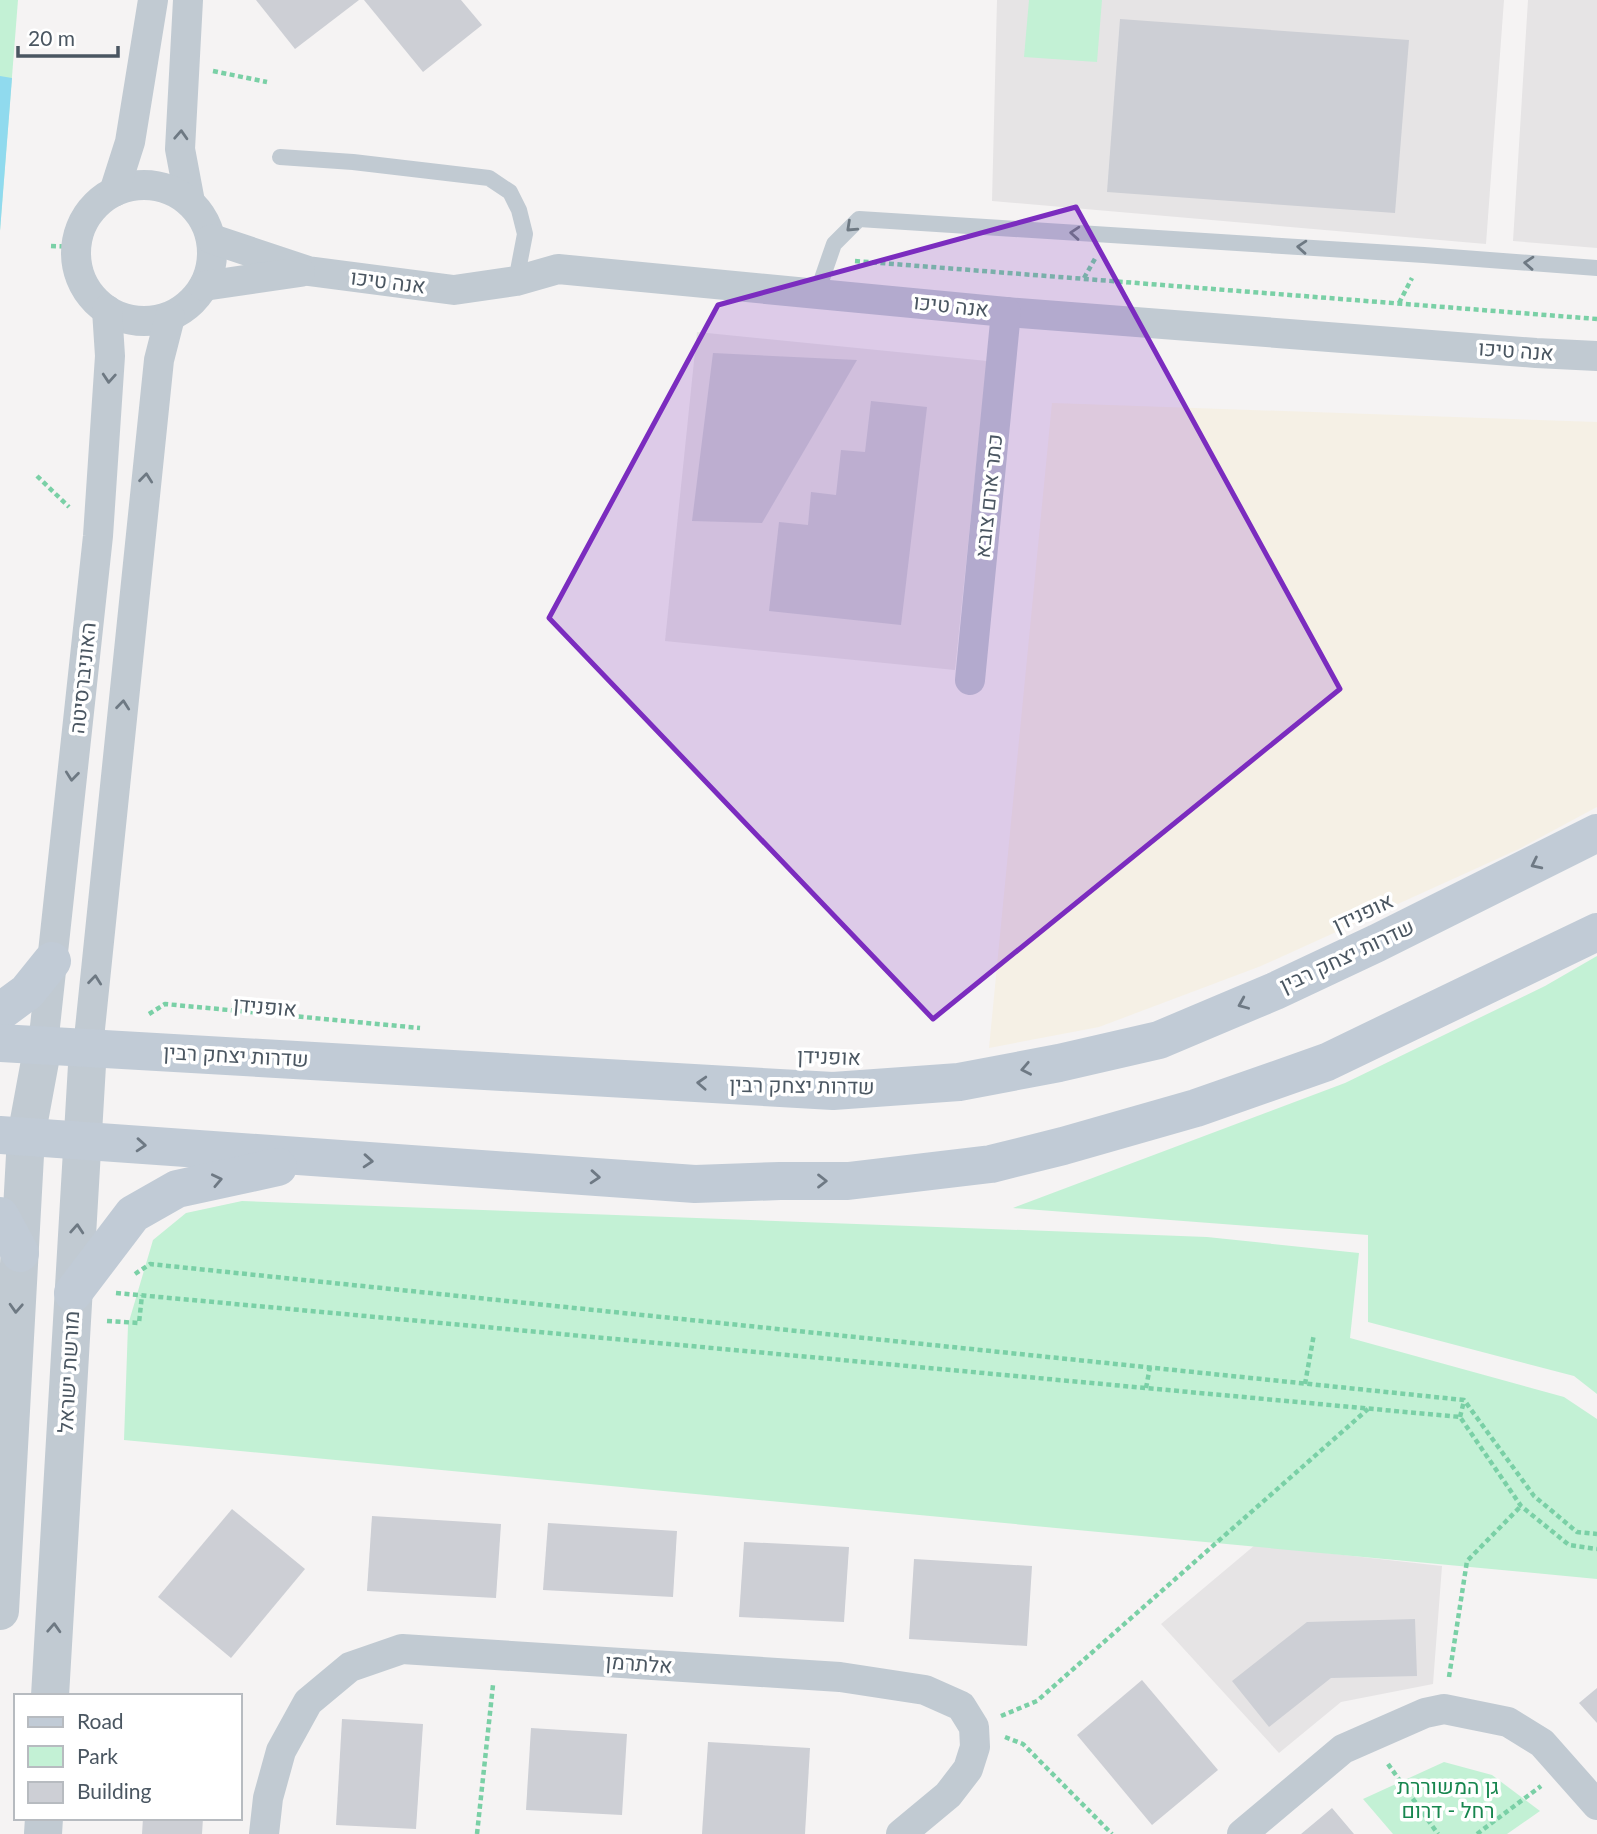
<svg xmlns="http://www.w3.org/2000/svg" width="1597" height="1834" font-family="Lato,Heebo,sans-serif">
	<rect width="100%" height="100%" fill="#f5f3f3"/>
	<!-- education -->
	<g fill="#e6e4e5">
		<polygon points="997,0 1504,0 1486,244 992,201"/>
		<polygon points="1528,0 1597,0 1597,248 1513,241"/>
		<polygon points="697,332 987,361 955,670 665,641"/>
		<polygon points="1255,1545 1442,1566 1433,1684 1341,1702 1279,1753 1161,1624"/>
	</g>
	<!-- green -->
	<g fill="#c3f1d5">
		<polygon points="0,0 18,0 0,230"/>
		<polygon points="1029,0 1102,0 1097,62 1024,57"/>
		<polygon points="1597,956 1597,1394 1574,1376 1368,1322 1368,1235 1013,1208 1345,1083 1545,986"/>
		<polygon points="242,1201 1207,1237 1359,1253 1350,1338 1564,1397 1597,1419 1597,1579 124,1440 128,1325 153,1240 186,1213"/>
		<polygon points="1444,1762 1492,1775 1540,1811 1507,1834 1393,1834 1363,1799"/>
	</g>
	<!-- sand -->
	<polygon fill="#f5f0e5" points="1052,403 1597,422 1597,807 1519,849 1261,966 1099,1027 989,1048"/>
	<!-- water -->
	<polygon fill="#90daee" points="0,76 12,78 0,231"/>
	<!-- building -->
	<g fill="#cdcfd5">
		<polygon points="256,0 359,0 295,49"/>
		<polygon points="364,0 461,0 482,25 423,72"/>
		<polygon points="1120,19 1409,40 1395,213 1107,192"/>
		<polygon points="713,353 857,360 762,523 692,521"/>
		<polygon points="871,401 927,407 901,625 769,611 779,522 808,525 811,492 836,495 841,450 865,452"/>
		<polygon points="232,1509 305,1569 231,1658 158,1597"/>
		<polygon points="372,1516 501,1524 496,1598 367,1591"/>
		<polygon points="548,1523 677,1531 673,1597 543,1590"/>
		<polygon points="744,1542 849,1547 844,1622 739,1617"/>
		<polygon points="914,1559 1032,1566 1027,1646 909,1639"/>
		<polygon points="1415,1619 1417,1676 1331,1678 1269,1727 1232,1681 1307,1622"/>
		<polygon points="1142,1680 1218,1770 1152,1825 1077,1735"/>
		<polygon points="1597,1688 1597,1723 1579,1703"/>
		<polygon points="342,1719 423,1724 416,1829 336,1825"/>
		<polygon points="531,1728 627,1734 622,1815 526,1810"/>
		<polygon points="708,1742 810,1748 805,1834 702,1834"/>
		<polygon points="1332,1808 1354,1834 1301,1834 1319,1819"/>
		<polygon points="143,1818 203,1818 202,1834 142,1834"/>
	</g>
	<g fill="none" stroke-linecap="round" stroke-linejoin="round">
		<!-- path -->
		<g stroke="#7ad0a6" stroke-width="4.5" stroke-dasharray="5 3.5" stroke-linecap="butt">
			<polyline points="213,71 267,82"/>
			<polyline points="51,246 76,247"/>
			<polyline points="855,261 1597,319"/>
			<polyline points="1084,278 1096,257"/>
			<polyline points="1399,303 1412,278"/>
			<polyline points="37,476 69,507"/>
			<polyline points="149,1014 165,1004 420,1028"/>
			<polyline points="135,1274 150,1264 1464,1400 1534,1496 1577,1532 1597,1534"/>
			<polyline points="116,1293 1460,1417 1521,1506 1569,1545 1597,1549"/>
			<polyline points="107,1321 139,1323 142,1295"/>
			<polyline points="1305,1384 1314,1334"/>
			<polyline points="1146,1388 1150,1367"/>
			<polyline points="1460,1417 1464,1401"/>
			<polyline points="1449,1677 1467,1561 1521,1506"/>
			<polyline points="1001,1716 1037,1701 1368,1409"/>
			<polyline points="1005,1737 1023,1744 1112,1834"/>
			<polyline points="1388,1764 1438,1834"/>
			<polyline points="477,1834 493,1685"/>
			<polyline points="1477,1834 1541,1786"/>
		</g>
		<!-- service -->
		<g stroke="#c1cad2" stroke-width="16">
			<polyline points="280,157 353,162 489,178 510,192 519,210 525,234 516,281"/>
			<polyline points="817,293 834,244 859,219 1424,255 1597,268"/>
		</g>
		<!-- minor -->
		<g stroke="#c1cad2" stroke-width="30">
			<polyline points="188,0 180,149 190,202"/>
			<circle cx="144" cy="253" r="68"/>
			<polyline points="114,192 130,142 153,0"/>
			<polyline points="212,239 308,271 454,290 516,281 558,269 1006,312 1536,353 1597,356"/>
			<polyline points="204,286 300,272"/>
			<polyline points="970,680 1006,312"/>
			<polyline points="43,1045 98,536 110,356 107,310"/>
			<polyline points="88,1048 159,360 170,317"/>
			<polyline points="264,1834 268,1798 281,1751 308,1702 350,1667 402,1649 840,1677 925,1690 961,1706 974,1727 975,1747 968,1769 948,1795 901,1834"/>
			<polyline points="1242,1834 1343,1749 1425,1713 1444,1709 1508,1722 1542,1743 1597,1805"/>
		</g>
		<!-- tertiary -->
		<g stroke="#c1cad2" stroke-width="38">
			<polyline points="0,1611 26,1137 43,1045"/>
			<polyline points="50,1696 88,1048"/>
			<polyline points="43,1834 44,1818"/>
		</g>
		<!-- secondary -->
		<g stroke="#c1cbd6" stroke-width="38">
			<polyline points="0,1012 27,992 52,961"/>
			<polyline points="0,1043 833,1091 959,1082 1059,1063 1159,1040 1275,991 1377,943 1597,833"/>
			<polyline points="0,1135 695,1184 780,1181 848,1181 991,1164 1063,1146 1196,1108 1327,1062 1597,932"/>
			<polyline points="0,1216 20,1253"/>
			<polyline points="73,1293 133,1214 177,1189 278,1167"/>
		</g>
	</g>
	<!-- one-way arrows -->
	<defs><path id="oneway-chevron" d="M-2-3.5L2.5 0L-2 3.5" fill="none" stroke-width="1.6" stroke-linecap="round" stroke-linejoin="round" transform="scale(1.75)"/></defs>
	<g stroke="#6e7983">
		<use href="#oneway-chevron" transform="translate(181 135) rotate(-87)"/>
		<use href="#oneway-chevron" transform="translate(851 227) rotate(137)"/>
		<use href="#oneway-chevron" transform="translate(1075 233) rotate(-176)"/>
		<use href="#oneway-chevron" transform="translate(1302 247) rotate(-176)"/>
		<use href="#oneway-chevron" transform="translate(1529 263) rotate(-176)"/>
		<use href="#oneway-chevron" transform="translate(109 378) rotate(94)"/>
		<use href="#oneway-chevron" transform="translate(146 478) rotate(-84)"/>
		<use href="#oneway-chevron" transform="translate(123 705) rotate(-84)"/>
		<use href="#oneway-chevron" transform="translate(72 776) rotate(96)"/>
		<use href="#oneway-chevron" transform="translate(95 980) rotate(-84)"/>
		<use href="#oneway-chevron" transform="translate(77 1229) rotate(-86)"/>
		<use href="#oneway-chevron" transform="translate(16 1308) rotate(93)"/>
		<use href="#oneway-chevron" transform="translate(54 1628) rotate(-87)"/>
	</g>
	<g stroke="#6e7984">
		<use href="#oneway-chevron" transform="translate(1536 864) rotate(154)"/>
		<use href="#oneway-chevron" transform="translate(1243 1004) rotate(157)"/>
		<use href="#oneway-chevron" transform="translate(1026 1069) rotate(169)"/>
		<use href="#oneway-chevron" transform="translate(702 1083) rotate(-177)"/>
		<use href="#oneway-chevron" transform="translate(141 1145) rotate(4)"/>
		<use href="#oneway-chevron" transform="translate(368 1161) rotate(4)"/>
		<use href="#oneway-chevron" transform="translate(595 1177) rotate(4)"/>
		<use href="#oneway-chevron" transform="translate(217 1180) rotate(-12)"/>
		<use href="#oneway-chevron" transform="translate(822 1181)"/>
	</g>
	<!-- marked area -->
	<path fill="#7b2cbf" fill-opacity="0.2" stroke="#7b2cbf" stroke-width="5" stroke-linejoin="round" d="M1076,207L1340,689L933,1019L549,618L718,305Z"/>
	<g text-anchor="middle" stroke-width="7" stroke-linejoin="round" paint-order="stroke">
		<!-- street labels -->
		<g font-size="21" fill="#4a5661" stroke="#fff">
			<text transform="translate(388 282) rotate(7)" y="7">אנה טיכו</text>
			<text transform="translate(951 306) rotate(6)" y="7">אנה טיכו</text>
			<text transform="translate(1516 351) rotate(4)" y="7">אנה טיכו</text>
			<text transform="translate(989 496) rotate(-84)" y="7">כתר ארם צובא</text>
			<text transform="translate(83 678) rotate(-84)" y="7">האוניברסיטה</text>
			<text transform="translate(1363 913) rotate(-25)" y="7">אופנידן</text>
			<text transform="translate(1347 956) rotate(-25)" y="7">שדרות יצחק רבין</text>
			<text transform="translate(265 1007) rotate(5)" y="7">אופנידן</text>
			<text transform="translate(236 1056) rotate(3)" y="7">שדרות יצחק רבין</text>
			<text transform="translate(829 1057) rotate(2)" y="7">אופנידן</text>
			<text transform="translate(802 1086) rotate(1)" y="7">שדרות יצחק רבין</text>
			<text transform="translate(69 1372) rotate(-87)" y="7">מורשת ישראל</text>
			<text transform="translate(639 1664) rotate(4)" y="7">אלתרמן</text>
		</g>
		<!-- park labels -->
		<g font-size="21" fill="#17864f" stroke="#fff">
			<text x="1448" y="1794">גן המשוררת<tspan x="1448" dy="24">רחל - דרום</tspan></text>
		</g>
	</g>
	<!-- legend -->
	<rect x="14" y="1694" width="228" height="126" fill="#ffffff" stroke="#b7bbc0" stroke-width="2"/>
	<rect x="28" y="1717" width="35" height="10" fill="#c1cbd6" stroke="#b7bbc0" stroke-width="2"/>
	<text x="77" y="1729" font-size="21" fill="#4a5661">Road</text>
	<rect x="28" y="1746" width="35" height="21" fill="#c3f1d5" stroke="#b7bbc0" stroke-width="2"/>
	<text x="77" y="1764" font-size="21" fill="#4a5661">Park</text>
	<rect x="28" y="1782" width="35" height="21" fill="#cdcfd5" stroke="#b7bbc0" stroke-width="2"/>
	<text x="77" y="1799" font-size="21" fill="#4a5661">Building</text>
	<!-- scale -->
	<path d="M18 46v10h100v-10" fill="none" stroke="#4a5661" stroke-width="3.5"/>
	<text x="28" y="46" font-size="21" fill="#4a5661" stroke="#ffffff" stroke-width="5" paint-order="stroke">20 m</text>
</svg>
